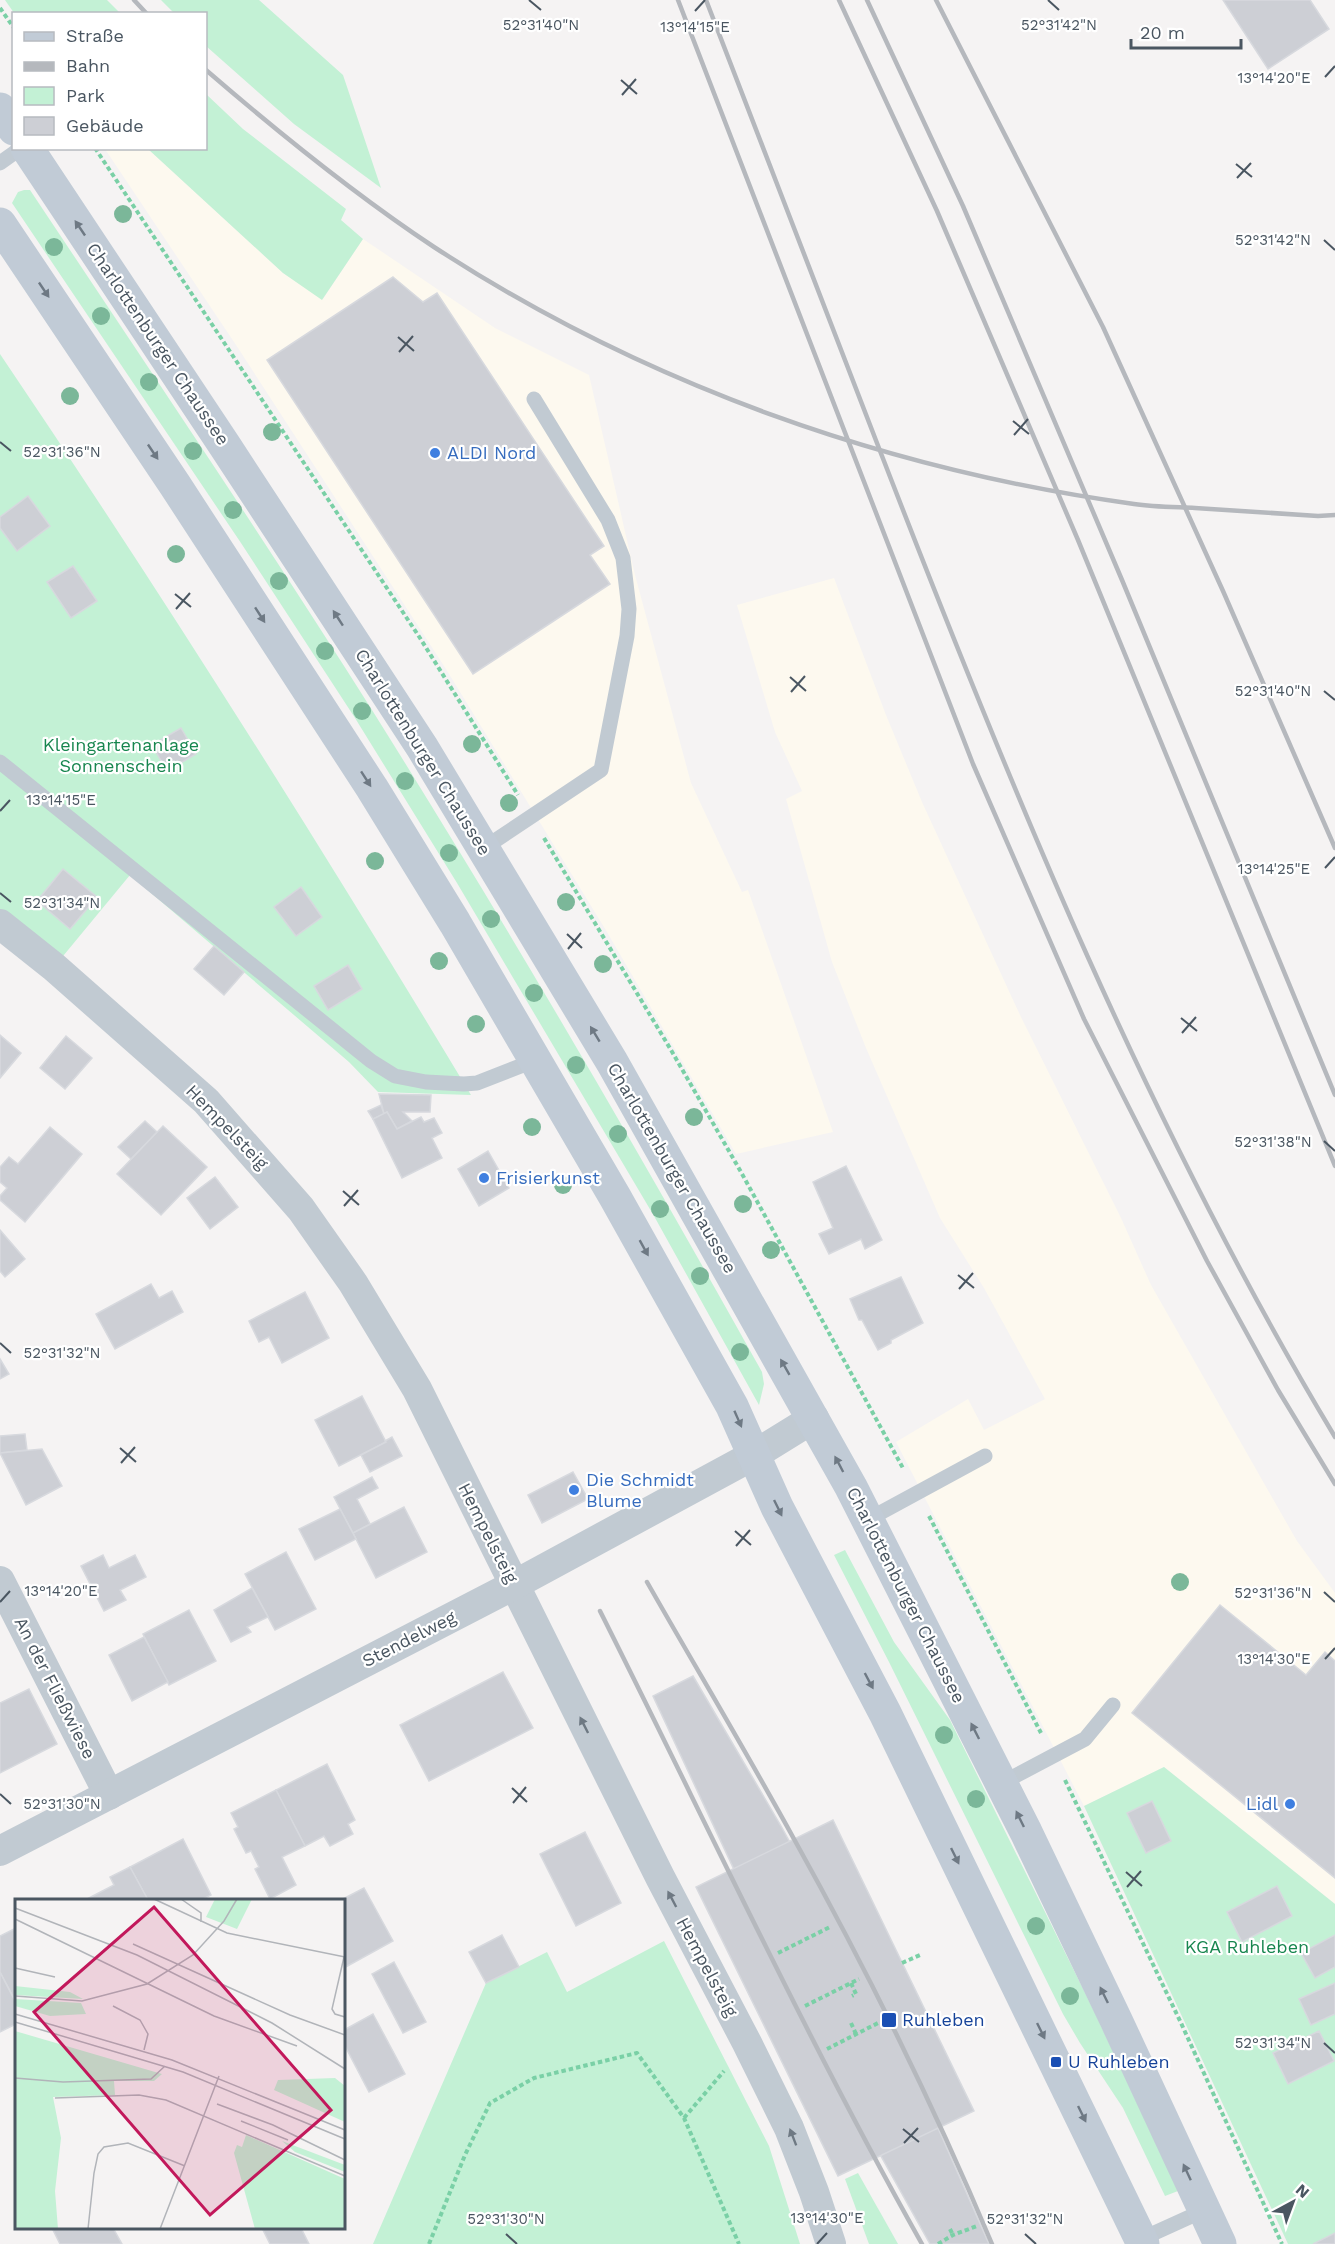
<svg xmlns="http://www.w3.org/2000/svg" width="1335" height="2244" font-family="'Work Sans',sans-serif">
	<rect width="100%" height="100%" fill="#f5f3f3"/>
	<!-- commercial -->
	<g fill="#fdf9ef">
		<polygon points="105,149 148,149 283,273 323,299 363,239 495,328 589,375 635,575 691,783 742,892 748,890 833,1132 736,1154 607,932 446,669 238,348"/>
		<polygon points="834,578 886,715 922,802 1020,1015 1121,1218 1151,1285 1297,1541 1335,1593 1335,1904 1164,1767 1084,1806 896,1442 968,1399 984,1430 1045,1399 984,1288 940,1218 866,1048 832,962 786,799 802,791 775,732 737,605"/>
	</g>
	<!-- green -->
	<g fill="#c3f1d5">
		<polygon points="5,0 107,0 120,13 14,13"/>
		<polygon points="161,0 259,0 343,75 381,188 294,124 206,46 206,14 174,13"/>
		<polygon points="206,94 243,129 346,209 341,220 363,239 322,300 283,273 148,149 206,148"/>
		<path d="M24,190H30C145,363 261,534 372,710C508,927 637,1148 762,1372L764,1384L759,1405L654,1216L457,883L355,718L241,543L12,203L18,192Z"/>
		<path d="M0,354C164,597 320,844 471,1095L378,1092L349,1062L130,875L54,967L0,924Z"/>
		<polygon points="845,1550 894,1642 950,1720 1095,2013 1178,2191 1165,2196 1123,2108 1080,2043 1063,2014 889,1662 834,1555"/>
		<polygon points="1164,1767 1335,1904 1335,2244 1288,2244 1084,1806"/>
		<polygon points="664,1941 769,2146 800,2244 373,2244 486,1983 547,1952 567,1992"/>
		<polygon points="858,2173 898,2244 869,2244 845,2179"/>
	</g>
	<!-- building -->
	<g fill="#cdcfd5" stroke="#d7d9de" stroke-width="1.5">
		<polygon points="1223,0 1310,0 1329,29 1268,69"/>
		<polygon points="393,277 423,302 437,293 604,546 590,555 610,584 473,674 267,360"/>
		<polygon points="28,496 50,526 17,551 0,528 0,517"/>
		<polygon points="73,566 97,601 71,618 47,582"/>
		<polygon points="181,728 196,754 167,771 152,745"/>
		<polygon points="63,869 97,897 70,929 37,901"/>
		<polygon points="301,887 322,917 296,936 274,907"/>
		<polygon points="214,946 244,972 224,995 194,969"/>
		<polygon points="348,965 362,989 328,1010 314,986"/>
		<polygon points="0,1035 21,1053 0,1078"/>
		<polygon points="66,1036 92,1058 65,1089 40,1068"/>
		<polygon points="379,1094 431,1095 430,1112 403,1112 412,1121 397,1129 387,1112 384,1114"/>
		<polygon points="381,1105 384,1114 373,1119 368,1111"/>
		<polygon points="387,1112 397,1129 421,1117 424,1122 434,1118 442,1133 432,1138 442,1158 402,1178 373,1119"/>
		<polygon points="145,1121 157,1132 131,1159 118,1147"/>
		<polygon points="163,1126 207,1167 161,1215 117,1174"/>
		<polygon points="50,1127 82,1154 25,1222 0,1200 0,1196 7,1188 0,1182 0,1167 9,1157 18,1164"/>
		<polygon points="488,1151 509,1188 479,1206 458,1169"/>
		<polygon points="846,1166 882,1240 865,1249 861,1239 829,1254 819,1234 833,1228 813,1182"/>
		<polygon points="215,1177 238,1207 210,1229 187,1198"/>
		<polygon points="0,1230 25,1259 5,1277 0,1271"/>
		<polygon points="901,1277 923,1323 891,1340 891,1343 878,1350 862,1320 859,1320 850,1299"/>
		<polygon points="151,1284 159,1298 172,1291 183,1312 115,1349 96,1314"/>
		<polygon points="305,1292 329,1338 282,1363 269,1337 259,1342 249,1321"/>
		<polygon points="0,1359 9,1374 0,1379"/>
		<polygon points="362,1396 386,1442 339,1466 315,1420"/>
		<polygon points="25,1434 27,1450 0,1453 0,1436"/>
		<polygon points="392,1437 402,1456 370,1472 361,1455 386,1442 385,1441"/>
		<polygon points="42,1449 62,1486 26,1505 0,1453"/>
		<polygon points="573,1472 588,1499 542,1523 528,1495"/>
		<polygon points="372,1477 378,1488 357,1499 370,1524 353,1533 334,1497"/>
		<polygon points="404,1507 427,1552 376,1578 353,1533"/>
		<polygon points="340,1509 356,1539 315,1560 299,1529"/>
		<polygon points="286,1552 316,1609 275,1630 245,1574"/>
		<polygon points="103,1555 109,1568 135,1555 146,1577 120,1590 126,1600 104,1611 81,1566"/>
		<polygon points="252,1588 268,1617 247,1627 251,1632 231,1642 214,1610"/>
		<polygon points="1220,1605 1306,1675 1325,1652 1335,1661 1335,1878 1132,1713"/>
		<polygon points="189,1610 216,1661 169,1685 143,1634"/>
		<polygon points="144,1637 168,1682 132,1701 109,1655"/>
		<polygon points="503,1672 533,1728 429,1781 400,1725"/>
		<polygon points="693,1676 781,1826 864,1977 938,2128 989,2244 930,2244 800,2011 653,1696"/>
		<polygon points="29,1689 57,1744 0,1773 0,1703"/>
		<polygon points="327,1764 355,1820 348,1824 353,1834 330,1846 324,1836 305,1846 276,1790"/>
		<polygon points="276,1790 305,1846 282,1857 296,1885 270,1899 255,1869 259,1867 251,1851 246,1853 234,1829 238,1827 231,1813"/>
		<polygon points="1152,1801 1171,1841 1146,1853 1127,1813"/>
		<polygon points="833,1820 974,2111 838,2176 696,1887"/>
		<polygon points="585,1832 621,1903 576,1926 540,1854"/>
		<polygon points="183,1839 211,1895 201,1900 148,1900 130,1867"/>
		<polygon points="130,1867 148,1900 88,1900 87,1899 114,1885 110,1877"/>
		<polygon points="1277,1886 1292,1916 1242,1942 1227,1912"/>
		<polygon points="364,1888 393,1941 344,1968 344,1900 341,1900"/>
		<polygon points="16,1928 16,2002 0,1972 0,1936"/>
		<polygon points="502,1935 519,1967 486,1983 469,1952"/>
		<polygon points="1335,1935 1335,1967 1315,1978 1301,1953"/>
		<polygon points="394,1962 426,2022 403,2033 372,1974"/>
		<polygon points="0,1972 16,2003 16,2024 0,2032"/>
		<polygon points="1335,1983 1335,2014 1311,2025 1299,1999"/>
		<polygon points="373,2014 405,2074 369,2092 344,2044 344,2030"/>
		<polygon points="1319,2031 1334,2061 1288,2084 1273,2053"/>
		<polygon points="52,2228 113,2228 122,2244 60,2244"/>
		<polygon points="262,2228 301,2228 309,2244 270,2244"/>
		<polygon points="1335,2233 1335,2244 1313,2244"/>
	</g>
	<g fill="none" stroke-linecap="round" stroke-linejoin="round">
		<!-- path -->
		<g stroke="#7ad0a6" stroke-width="4" stroke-dasharray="4.5 3" stroke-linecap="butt">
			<polyline points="0,8 14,28"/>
			<polyline points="95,148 420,638 518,795"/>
			<polyline points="544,838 671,1050 741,1172 904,1470"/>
			<polyline points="929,1516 1041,1733"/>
			<polyline points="1065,1780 1181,2023 1282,2244"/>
			<polyline points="778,1953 830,1927"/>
			<polyline points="902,1963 920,1955"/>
			<polyline points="851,1983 856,1994 852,1996"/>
			<polyline points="805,2006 859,1979"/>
			<polyline points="851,2023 856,2034"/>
			<polyline points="827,2049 880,2022"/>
			<polyline points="684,2118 724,2071"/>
			<polyline points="950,2229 953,2235"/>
			<polyline points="429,2244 465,2155 490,2103 534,2078 637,2053 684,2118 739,2244"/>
			<polyline points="938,2244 953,2235 977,2226"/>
		</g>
		<!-- service -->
		<g stroke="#c1cad2" stroke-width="15">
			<polyline points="0,163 21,148"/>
			<polyline points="0,762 371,1061 395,1076 426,1082 464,1084 477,1083 536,1060"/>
			<polyline points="484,848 601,770 627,636 629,609 623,558 608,520 534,399"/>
			<polyline points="867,1520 985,1456"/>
			<polyline points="1002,1783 1085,1739 1113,1705"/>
			<polyline points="1141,2239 1205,2210"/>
		</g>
		<!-- minor -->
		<g stroke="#c1cad2" stroke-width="30">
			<polyline points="0,924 54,967 206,1101 301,1209 353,1283 417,1389 660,1877 747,2043 789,2128 814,2192 831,2244"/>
			<polyline points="0,1581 109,1795"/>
			<polyline points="0,1851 514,1585 754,1455 814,1418"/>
		</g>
		<!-- secondary -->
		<g stroke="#c1cbd6" stroke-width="33">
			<polyline points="0,109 14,129"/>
			<polyline points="27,148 225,446 422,747 612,1062 851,1487 1026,1832 1116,2020 1220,2244"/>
			<polyline points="0,224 175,485 372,788 455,923 615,1197 732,1406 777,1507 885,1713 1143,2244"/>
		</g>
		<!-- rail -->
		<g stroke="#b5b8bd" stroke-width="4.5">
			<polyline points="134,0 147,14"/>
			<polyline points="678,0 973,764 1084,1019 1207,1261 1278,1390 1335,1484"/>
			<path d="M706,0C765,152 823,304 882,456C1012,792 1149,1127 1335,1437"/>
			<polyline points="839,0 937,211 1078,540 1335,1166"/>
			<polyline points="867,0 963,206 1122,580 1335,1095"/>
			<polyline points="936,0 1103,327 1223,591 1335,848"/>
			<path d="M206,70C279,133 354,194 434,247C644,384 886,470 1134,504C1154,507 1175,507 1195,508C1236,511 1277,513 1318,516L1335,515"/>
			<path d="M647,1582C696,1668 747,1753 794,1839C867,1970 934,2106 992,2244"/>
			<path d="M600,1611C706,1822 806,2038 922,2244"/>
		</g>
	</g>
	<!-- trees -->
	<g fill="#7bb799">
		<circle cx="123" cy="214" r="9"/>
		<circle cx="54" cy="247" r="9"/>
		<circle cx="101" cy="316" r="9"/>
		<circle cx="149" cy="382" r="9"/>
		<circle cx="70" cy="396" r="9"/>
		<circle cx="272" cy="432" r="9"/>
		<circle cx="193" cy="451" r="9"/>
		<circle cx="233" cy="510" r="9"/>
		<circle cx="176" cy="554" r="9"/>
		<circle cx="279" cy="581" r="9"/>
		<circle cx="325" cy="651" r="9"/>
		<circle cx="362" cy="711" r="9"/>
		<circle cx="472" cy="744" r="9"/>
		<circle cx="405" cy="781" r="9"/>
		<circle cx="509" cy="803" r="9"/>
		<circle cx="449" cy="853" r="9"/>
		<circle cx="375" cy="861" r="9"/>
		<circle cx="566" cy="902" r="9"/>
		<circle cx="491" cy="919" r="9"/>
		<circle cx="439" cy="961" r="9"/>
		<circle cx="603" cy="964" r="9"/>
		<circle cx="534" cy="993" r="9"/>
		<circle cx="476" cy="1024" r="9"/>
		<circle cx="576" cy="1065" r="9"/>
		<circle cx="694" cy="1117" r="9"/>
		<circle cx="532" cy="1127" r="9"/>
		<circle cx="618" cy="1134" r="9"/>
		<circle cx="563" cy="1185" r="9"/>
		<circle cx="743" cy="1204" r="9"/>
		<circle cx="660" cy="1209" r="9"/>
		<circle cx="771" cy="1250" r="9"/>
		<circle cx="700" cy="1276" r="9"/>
		<circle cx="740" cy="1352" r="9"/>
		<circle cx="1180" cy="1582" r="9"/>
		<circle cx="944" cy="1735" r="9"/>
		<circle cx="976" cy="1799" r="9"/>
		<circle cx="1036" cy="1926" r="9"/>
		<circle cx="1070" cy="1996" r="9"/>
	</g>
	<!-- one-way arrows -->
	<defs><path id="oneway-solid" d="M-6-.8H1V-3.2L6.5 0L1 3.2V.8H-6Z" transform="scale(1.5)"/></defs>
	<g fill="#6e7984">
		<use href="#oneway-solid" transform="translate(80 228) rotate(-124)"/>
		<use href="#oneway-solid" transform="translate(44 290) rotate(56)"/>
		<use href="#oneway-solid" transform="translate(153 452) rotate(56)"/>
		<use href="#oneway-solid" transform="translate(260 615) rotate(57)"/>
		<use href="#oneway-solid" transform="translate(338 618) rotate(-123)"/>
		<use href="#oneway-solid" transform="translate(366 779) rotate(57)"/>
		<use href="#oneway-solid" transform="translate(595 1034) rotate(-121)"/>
		<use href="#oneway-solid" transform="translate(644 1248) rotate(61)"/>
		<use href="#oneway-solid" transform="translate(785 1367) rotate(-120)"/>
		<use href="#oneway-solid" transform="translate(738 1419) rotate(66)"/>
		<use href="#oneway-solid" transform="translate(839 1464) rotate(-118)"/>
		<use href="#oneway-solid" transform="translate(778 1508) rotate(64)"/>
		<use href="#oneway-solid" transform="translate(869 1681) rotate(62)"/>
		<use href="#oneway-solid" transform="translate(975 1731) rotate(-117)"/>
		<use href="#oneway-solid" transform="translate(1020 1819) rotate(-116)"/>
		<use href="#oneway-solid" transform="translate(955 1856) rotate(64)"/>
		<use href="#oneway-solid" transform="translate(1104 1995) rotate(-116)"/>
		<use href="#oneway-solid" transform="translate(1041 2031) rotate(64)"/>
		<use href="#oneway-solid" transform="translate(1082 2114) rotate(64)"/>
		<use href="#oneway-solid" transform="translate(1187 2172) rotate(-115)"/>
	</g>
	<g fill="#6e7983">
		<use href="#oneway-solid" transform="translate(584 1725) rotate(-117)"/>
		<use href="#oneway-solid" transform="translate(672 1899) rotate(-118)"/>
		<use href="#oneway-solid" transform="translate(793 2137) rotate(-111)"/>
	</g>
	<!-- ticks -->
	<path fill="none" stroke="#4a5661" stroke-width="2" d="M529,0L541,10M1048,0L1059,10M695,11L705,0M1325,77L1335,66M621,80L637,94M622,95L636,79M1236,164L1252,177M1237,178L1251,163M1324,240L1335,250M398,337L414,351M399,352L413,336M1013,421L1029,434M1014,435L1028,419M0,442L11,451M175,594L191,607M176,609L190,593M790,677L806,691M1324,691L1335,700M791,692L805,676M0,811L10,800M1325,868L1335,857M0,893L11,902M567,934L582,948M568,949L581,933M1181,1018L1197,1031M1182,1033L1196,1017M1324,1141L1335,1151M343,1191L359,1205M344,1206L358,1190M958,1275L974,1288M959,1289L973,1273M0,1343L11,1353M120,1448L136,1462M121,1463L135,1447M735,1531L751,1545M736,1546L750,1530M1324,1592L1335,1602M0,1602L10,1591M1325,1659L1335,1648M512,1788L527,1802M0,1794L11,1804M513,1803L526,1787M1126,1872L1142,1886M1127,1887L1141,1871M1324,2043L1335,2053M903,2129L919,2142M904,2143L918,2128M506,2234L517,2244M1025,2234L1036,2244M817,2244L827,2233"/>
	<!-- markers -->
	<g fill="#3f7fe0" stroke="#fff" stroke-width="2">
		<circle cx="435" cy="453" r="6"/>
		<circle cx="484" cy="1178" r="6"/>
		<circle cx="574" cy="1490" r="6"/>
		<circle cx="1290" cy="1804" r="6"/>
	</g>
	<g fill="#1a4fb4" stroke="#fff" stroke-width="2">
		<rect x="881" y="2012" width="16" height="16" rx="3"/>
		<rect x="1050" y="2056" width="12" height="12" rx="3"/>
	</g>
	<g text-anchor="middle" stroke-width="4.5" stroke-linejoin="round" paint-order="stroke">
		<!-- street labels -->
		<g font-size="18" fill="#4a5661" stroke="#fff">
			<text transform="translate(158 344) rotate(56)" y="6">Charlottenburger Chaussee</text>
			<text transform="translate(423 752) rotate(58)" y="6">Charlottenburger Chaussee</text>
			<text transform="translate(227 1127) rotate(46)" y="6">Hempelsteig</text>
			<text transform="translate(672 1168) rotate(60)" y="6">Charlottenburger Chaussee</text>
			<text transform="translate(488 1533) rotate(63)" y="6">Hempelsteig</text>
			<text transform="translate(906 1595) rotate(63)" y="6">Charlottenburger Chaussee</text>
			<text transform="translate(409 1639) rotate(-27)" y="6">Stendelweg</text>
			<text transform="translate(55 1688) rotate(63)" y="6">An der Fließwiese</text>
			<text transform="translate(707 1967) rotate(62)" y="6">Hempelsteig</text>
		</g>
		<!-- shop labels -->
		<g font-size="18" fill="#366cbe" stroke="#fff" text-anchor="start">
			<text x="447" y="459">ALDI Nord</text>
			<text x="496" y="1184">Frisierkunst</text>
			<text x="586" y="1486">Die Schmidt<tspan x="586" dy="21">Blume</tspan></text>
			<text x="1278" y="1810" text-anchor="end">Lidl</text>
		</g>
		<!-- park labels -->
		<g font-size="18" fill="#17864f" stroke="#fff">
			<text x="121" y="751">Kleingartenanlage<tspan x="121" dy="21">Sonnenschein</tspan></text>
			<text x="1247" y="1953">KGA Ruhleben</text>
		</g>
		<!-- transit labels -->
		<g font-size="18" fill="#164399" stroke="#fff" text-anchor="start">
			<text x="902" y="2026">Ruhleben</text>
			<text x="1068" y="2068">U Ruhleben</text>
		</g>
	</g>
	<!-- overview -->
	<g transform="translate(15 1899)">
		<rect width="330" height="330" fill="#f5f3f3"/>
		<path d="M200,0H237L222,30L191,18ZM0,87L55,93L68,100L0,96ZM0,100L66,104L71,115L35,117L0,107ZM0,132L147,175L139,182H99L100,196L38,198L46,239L40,292L43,330H0ZM320,179L330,187V223L259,191L263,181ZM231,236L330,280V330H240L219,254L222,246L227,248ZM267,242L330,266V273L280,253Z" fill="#c3f1d5"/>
		<path fill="none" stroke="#b1b4b9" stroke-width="1.5" d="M139,0L212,34L330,58M166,0L186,14V23M0,9L122,56L257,124L330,170M0,20L199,117L282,147M118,45L275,116L330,136M329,58L317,110L320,115L330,118M0,69L40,78M0,97L67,102L132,85L178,56L209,22L222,0M98,107L125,121L133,135L129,151M0,115L157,161L330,231M0,123L168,173L330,240M0,179L48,183L136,180L150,167M40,199L124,196L151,201L330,277M202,205L258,226L330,261M226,222L273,241M73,330L79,274L83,255L89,248L113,244L170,267M145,330L204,177"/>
		<path fill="#c2185b" fill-opacity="0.15" stroke="#c2185b" stroke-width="3" d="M139,8L316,211L195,316L19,113Z"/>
		<rect width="330" height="330" fill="none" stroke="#4a5661" stroke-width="3"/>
	</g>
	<g font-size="15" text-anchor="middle" fill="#4a5661" stroke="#fff" stroke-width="4.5" stroke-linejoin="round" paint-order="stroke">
		<text x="541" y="30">52°31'40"N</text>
		<text x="1059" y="30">52°31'42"N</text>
		<text x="695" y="32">13°14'15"E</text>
		<text x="1274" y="83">13°14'20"E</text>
		<text x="1273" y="245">52°31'42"N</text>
		<text x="62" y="457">52°31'36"N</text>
		<text x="1273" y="696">52°31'40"N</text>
		<text x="61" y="805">13°14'15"E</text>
		<text x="1274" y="874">13°14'25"E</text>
		<text x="62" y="908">52°31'34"N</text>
		<text x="1273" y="1147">52°31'38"N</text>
		<text x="62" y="1358">52°31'32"N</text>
		<text x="61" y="1596">13°14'20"E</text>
		<text x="1273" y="1598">52°31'36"N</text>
		<text x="1274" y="1664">13°14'30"E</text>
		<text x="62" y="1809">52°31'30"N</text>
		<text x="1273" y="2048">52°31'34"N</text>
		<text x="827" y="2223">13°14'30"E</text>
		<text x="506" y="2224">52°31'30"N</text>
		<text x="1025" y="2224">52°31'32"N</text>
	</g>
	<!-- legend -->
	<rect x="12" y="12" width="195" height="138" fill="#ffffff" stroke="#b7bbc0" stroke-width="1.5"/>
	<rect x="24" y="32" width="30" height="9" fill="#c1cbd6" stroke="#b7bbc0" stroke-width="1.5"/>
	<text x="66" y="42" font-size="18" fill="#4a5661">Straße</text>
	<rect x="24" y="62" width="30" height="9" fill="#b5b8bd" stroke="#b7bbc0" stroke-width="1.5"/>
	<text x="66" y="72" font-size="18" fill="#4a5661">Bahn</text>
	<rect x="24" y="87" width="30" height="18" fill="#c3f1d5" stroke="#b7bbc0" stroke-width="1.5"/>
	<text x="66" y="102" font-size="18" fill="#4a5661">Park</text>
	<rect x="24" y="117" width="30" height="18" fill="#cdcfd5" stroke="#b7bbc0" stroke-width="1.5"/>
	<text x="66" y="132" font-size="18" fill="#4a5661">Gebäude</text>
	<!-- north arrow -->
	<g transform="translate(1293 2202) rotate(41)" stroke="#ffffff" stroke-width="4.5" paint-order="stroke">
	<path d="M0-4.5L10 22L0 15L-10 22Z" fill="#4a5661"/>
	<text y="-9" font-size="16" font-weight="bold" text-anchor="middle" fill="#4a5661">N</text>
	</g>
	<!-- scale -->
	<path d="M1131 39v9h110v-9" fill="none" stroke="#4a5661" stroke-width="3"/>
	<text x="1140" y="39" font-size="18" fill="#4a5661" stroke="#ffffff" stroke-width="4.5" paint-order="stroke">20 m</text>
</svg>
